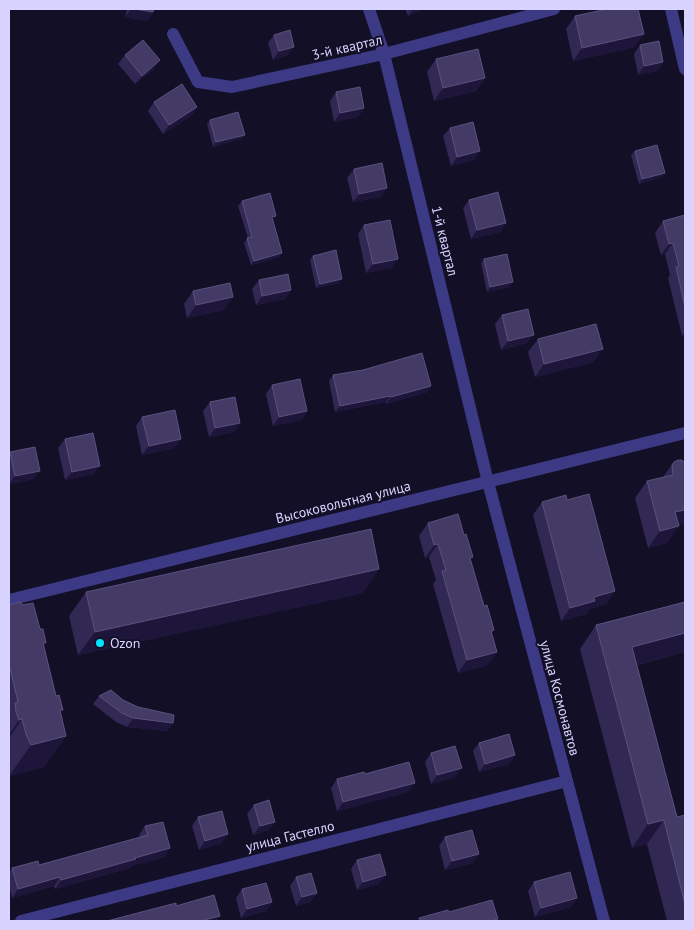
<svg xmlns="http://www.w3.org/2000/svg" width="694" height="930" font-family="'PT Sans',sans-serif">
	<rect width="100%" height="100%" fill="#130f26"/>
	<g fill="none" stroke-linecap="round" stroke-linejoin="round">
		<!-- minor -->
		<g stroke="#3d3a85" stroke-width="12">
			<polyline points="369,9 384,54 488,482"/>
			<polyline points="671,9 685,69"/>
			<polyline points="173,34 198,82 232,87 384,54 554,9"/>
			<polyline points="21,921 567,781"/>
		</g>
		<!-- tertiary -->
		<g stroke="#3d3a85" stroke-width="12">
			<polyline points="488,482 604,921"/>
			<polyline points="9,600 685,433"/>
		</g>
	</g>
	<!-- wall -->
	<g fill="#312854">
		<polygon points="127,9 154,9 153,12 147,21 125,17"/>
		<polygon points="405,9 423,9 408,16"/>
		<polygon points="575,16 635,47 573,61 566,29"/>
		<polygon points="274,35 288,55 273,60 268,43"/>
		<polygon points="640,45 663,62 657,71 638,75 634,54"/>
		<polygon points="125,55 154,69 135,84 118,64"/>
		<polygon points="436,59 485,78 476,91 434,101 427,72"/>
		<polygon points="336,92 364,108 358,117 334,122 330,101"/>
		<polygon points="154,102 197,107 191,116 163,134 148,111"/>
		<polygon points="210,120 245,135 241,139 213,147 207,124"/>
		<polygon points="450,128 474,160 451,166 443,136"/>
		<polygon points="635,151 662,177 639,184 631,155"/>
		<polygon points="354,169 381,197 353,202 347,178"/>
		<polygon points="469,200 506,223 500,232 471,239 463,208"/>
		<polygon points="242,201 273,220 282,253 279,257 251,265 244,243 248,238 238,206"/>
		<polygon points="685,215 685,335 682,336 668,278 670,275 665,254 661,255 655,233 663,221"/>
		<polygon points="364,225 392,268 366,273 358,234"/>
		<polygon points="313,256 339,283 316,288 310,260"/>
		<polygon points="484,259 510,287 487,292 481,263"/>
		<polygon points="259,280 291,290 285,299 256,305 252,289"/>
		<polygon points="193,291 224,310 187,318 184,304"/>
		<polygon points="502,315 527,343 501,350 495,324"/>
		<polygon points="538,339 594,362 535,377 528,352"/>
		<polygon points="363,370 431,386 427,392 386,404 386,402 335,412 329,381 333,375"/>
		<polygon points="272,385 307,411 301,420 273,426 266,394"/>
		<polygon points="210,402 234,432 209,437 203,411"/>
		<polygon points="142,417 175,448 142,455 136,426"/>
		<polygon points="65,439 94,474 65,480 58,448"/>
		<polygon points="10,452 34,479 9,484 9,453"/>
		<polygon points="674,462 679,525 667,543 648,548 635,498 647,481 663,477"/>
		<polygon points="567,500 615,591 606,604 589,609 586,614 561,621 533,515 542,502"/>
		<polygon points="428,523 471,561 484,606 494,630 491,633 488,665 458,673 433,584 436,580 429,557 425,558 419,536"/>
		<polygon points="86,592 363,593 78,655 69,616"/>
		<polygon points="685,602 685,652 637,665 677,817 685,815 685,921 667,921 647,844 632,848 580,649 596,625"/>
		<polygon points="9,605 22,605 44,646 66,736 44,767 9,776"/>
		<polygon points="99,696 123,700 173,723 167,731 127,727 116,722 93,704"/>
		<polygon points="479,743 515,755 509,764 479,772 473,751"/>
		<polygon points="431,753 455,777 431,784 425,762"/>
		<polygon points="365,774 415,783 408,792 337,811 331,788 337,779"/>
		<polygon points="254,805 275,822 269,830 253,835 247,814"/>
		<polygon points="198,817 222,843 199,850 192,826"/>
		<polygon points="145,826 170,848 164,857 131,866 130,868 55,889 54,886 12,898 9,886 9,873 12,868 39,865 140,837 139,835"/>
		<polygon points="445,837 479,854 472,863 445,870 439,846"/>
		<polygon points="357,860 379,884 357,890 351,869"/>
		<polygon points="296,877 317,893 310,902 296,906 290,886"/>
		<polygon points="534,882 577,898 571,907 535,917 528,891"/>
		<polygon points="242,889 272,902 266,911 241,918 236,898"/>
	</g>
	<!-- shaded-wall -->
	<g fill="#1d163a">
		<polygon points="131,9 135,9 153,12 147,21 125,17"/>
		<polygon points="413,9 423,9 408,16"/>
		<polygon points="644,34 635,47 573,61 582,48"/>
		<polygon points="294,47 288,55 273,60 279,51"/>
		<polygon points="160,60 154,69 135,84 142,76"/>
		<polygon points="663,62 657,71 638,75 644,66"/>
		<polygon points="485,78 476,91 434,101 443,88"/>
		<polygon points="197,107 191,116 163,134 169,125"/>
		<polygon points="364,108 358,117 334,122 340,113"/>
		<polygon points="245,135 241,139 213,147 216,142"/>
		<polygon points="480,151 474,160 451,166 457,157"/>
		<polygon points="665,173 662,177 639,184 642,179"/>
		<polygon points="387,188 381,197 353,202 359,194"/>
		<polygon points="506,223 500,232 471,239 477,230"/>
		<polygon points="673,243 665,254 661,255 669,244"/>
		<polygon points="282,253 279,257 251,265 254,261"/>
		<polygon points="398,259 392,268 366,273 373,264"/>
		<polygon points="342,279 339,283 316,288 320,284"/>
		<polygon points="513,282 510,287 487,292 490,287"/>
		<polygon points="291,290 285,299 256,305 262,296"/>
		<polygon points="233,297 224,310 187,318 196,305"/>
		<polygon points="685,330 685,335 682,336"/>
		<polygon points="534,335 527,343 501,350 508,341"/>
		<polygon points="603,349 594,362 535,377 544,364"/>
		<polygon points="431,386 427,392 386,404 391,397"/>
		<polygon points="390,396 386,402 335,412 340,406"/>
		<polygon points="307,411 301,420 273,426 279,417"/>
		<polygon points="240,423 234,432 209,437 215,428"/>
		<polygon points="181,439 175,448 142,455 149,446"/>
		<polygon points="100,466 94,474 65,480 72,472"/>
		<polygon points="40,471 34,479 9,484 15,476"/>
		<polygon points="685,510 685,524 664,529 675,512"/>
		<polygon points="679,526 667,543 648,548 660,531"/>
		<polygon points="438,544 429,557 425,558 434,545"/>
		<polygon points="379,569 363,593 78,655 95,632"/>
		<polygon points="615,591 606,604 589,609 586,614 561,621 570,608 594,597"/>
		<polygon points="685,633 685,652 616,670 632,647"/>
		<polygon points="497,652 488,665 458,673 467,660"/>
		<polygon points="133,718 173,723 167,731 127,727"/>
		<polygon points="22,719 9,738 9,735 19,720"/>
		<polygon points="66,736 44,767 9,776 31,745"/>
		<polygon points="515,755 509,764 479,772 485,764"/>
		<polygon points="462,768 455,777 431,784 437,775"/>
		<polygon points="415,783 408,792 337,811 343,802"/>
		<polygon points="664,820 647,844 632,848 648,824"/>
		<polygon points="275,822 269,830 253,835 260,826"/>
		<polygon points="228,834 222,843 199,850 205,841"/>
		<polygon points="170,848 164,857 131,866 130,868 55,889 61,880"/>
		<polygon points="479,854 472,863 445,870 452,861"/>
		<polygon points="386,875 379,884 357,890 363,882"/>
		<polygon points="60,877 54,886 12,898 18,889"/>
		<polygon points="317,893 310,902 296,906 302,897"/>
		<polygon points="577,898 571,907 535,917 541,908"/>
		<polygon points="272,902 266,911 241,918 247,909"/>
		<polygon points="220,916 216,921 200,921"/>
	</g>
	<!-- building -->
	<g fill="#433a66" stroke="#5a527e">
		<polygon points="135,9 154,9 153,12"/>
		<polygon points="607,9 638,9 644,34 582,48 575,16"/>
		<polygon points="290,30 294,47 279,51 274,35"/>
		<polygon points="143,40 160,60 142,76 125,55"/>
		<polygon points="659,41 663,62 644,66 640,45"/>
		<polygon points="478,49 485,78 443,88 436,59"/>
		<polygon points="182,84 197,107 169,125 154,102"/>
		<polygon points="360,87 364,108 340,113 336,92"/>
		<polygon points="238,112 245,135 216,142 210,120"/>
		<polygon points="473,122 480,151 457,157 450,128"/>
		<polygon points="657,145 665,173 642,179 635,151"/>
		<polygon points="382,163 387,188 359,194 354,169"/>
		<polygon points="498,192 506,223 477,230 469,200"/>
		<polygon points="270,193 276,216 272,217 282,253 254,261 247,238 252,237 242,201"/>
		<polygon points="685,215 685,307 676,267 679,266 673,243 669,244 663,221"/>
		<polygon points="390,220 398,259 373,264 364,225"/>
		<polygon points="336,250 342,279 320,284 313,256"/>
		<polygon points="507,254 513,282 490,287 484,259"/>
		<polygon points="288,274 291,290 262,296 259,280"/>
		<polygon points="230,283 233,297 196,305 193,291"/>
		<polygon points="528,309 534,335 508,341 502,315"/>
		<polygon points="596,324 603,349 544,364 538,339"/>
		<polygon points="422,353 431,386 391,397 390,396 340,406 333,375 363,370"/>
		<polygon points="300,379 307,411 279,417 272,385"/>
		<polygon points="235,397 240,423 215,428 210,402"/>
		<polygon points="175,410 181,439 149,446 142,417"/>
		<polygon points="93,433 100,466 72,472 65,439"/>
		<polygon points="35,447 40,471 15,476 10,452"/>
		<polygon points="678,460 682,460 685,463 685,510 675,512 679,526 660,531 647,481 673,475 672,465 674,462"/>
		<polygon points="589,494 615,591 594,597 595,601 570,608 542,502 566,495 567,500"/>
		<polygon points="458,514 464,535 466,534 473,557 470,558 484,606 487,605 494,630 491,631 497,652 467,660 442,571 446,570 438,544 434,545 428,523"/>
		<polygon points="371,529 379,569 95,632 86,592"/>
		<polygon points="21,602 22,605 33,603 40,629 43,629 46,643 43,643 56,696 59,695 63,710 60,710 66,736 31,745 26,734 22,719 19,720 16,712 15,703 18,702 9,664 9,609 10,608 9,605"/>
		<polygon points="685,602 685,633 632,647 677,817 685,815 685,904 664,820 648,824 596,625"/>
		<polygon points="111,690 123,700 138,707 174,715 173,723 133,718 122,713 99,696"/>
		<polygon points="509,734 515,755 485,764 479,743"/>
		<polygon points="455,746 462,768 437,775 431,753"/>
		<polygon points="409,762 415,783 343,802 337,779 364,772 365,774"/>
		<polygon points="269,800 275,822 260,826 254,805"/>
		<polygon points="222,811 228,834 205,841 198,817"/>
		<polygon points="163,822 170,848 135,858 136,859 61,880 60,877 18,889 12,868 38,861 39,865 148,835 145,826"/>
		<polygon points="472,830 479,854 452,861 445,837"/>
		<polygon points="380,854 386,875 363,882 357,860"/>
		<polygon points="570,872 577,898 541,908 534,882"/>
		<polygon points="311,873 317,893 302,897 296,877"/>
		<polygon points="266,883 272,902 247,909 242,889"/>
		<polygon points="214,895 220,916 200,921 107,921 176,903 176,906"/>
		<polygon points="492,900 498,919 490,921 420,921 419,918 448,910 449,912"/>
	</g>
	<!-- markers -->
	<circle fill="#00e5ff" stroke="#130f26" stroke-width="2" cx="100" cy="643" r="5"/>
	<g text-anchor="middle" stroke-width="4" stroke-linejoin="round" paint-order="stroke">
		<!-- street labels -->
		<g font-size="14" fill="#d9d4ff" stroke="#130f26">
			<text transform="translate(347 47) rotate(-13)" y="5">3-й квартал</text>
			<text transform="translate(445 241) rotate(76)" y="5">1-й квартал</text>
			<text transform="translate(343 502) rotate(-14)" y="5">Высоковольтная улица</text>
			<text transform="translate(560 698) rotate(75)" y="5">улица Космонавтов</text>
			<text transform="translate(290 836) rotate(-14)" y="5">улица Гастелло</text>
		</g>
		<!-- poi labels -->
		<g font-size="14" fill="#d9d4ff" stroke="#130f26" text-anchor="start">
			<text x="110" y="648">Ozon</text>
		</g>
	</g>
	<!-- border -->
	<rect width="694" height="930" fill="none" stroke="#d9d4ff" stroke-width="20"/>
</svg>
